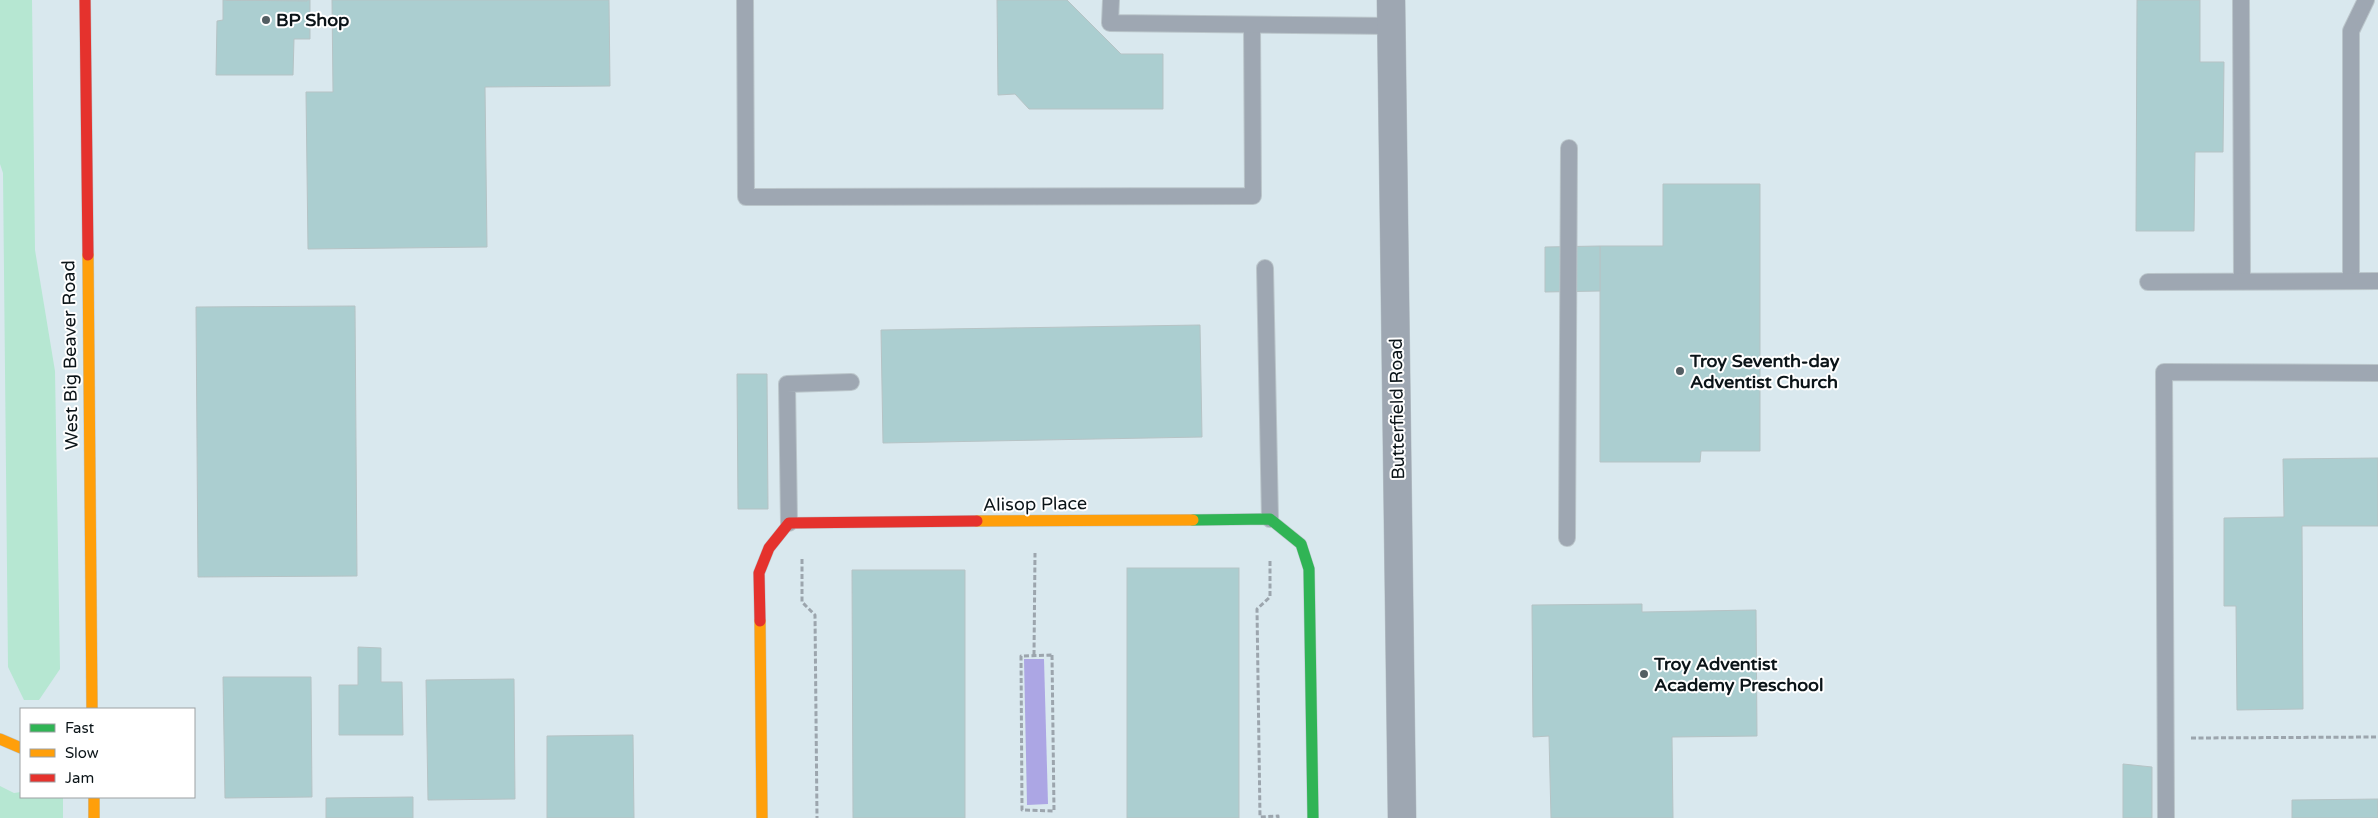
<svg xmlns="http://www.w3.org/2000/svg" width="2378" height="818" font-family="'Varela Round',sans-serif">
	<rect width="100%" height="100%" fill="#d9e8ee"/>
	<!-- green -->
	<g fill="#b6e7d2">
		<polygon points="0,0 32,0 35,250 55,371 60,669 39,700 24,700 8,667 3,173 0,164"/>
		<polygon points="0,786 14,793 21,792 21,797 63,797 63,818 0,818"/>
	</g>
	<!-- water -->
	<polygon fill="#aca6e4" points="1024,659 1044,659 1048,804 1027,805"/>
	<!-- building -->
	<g fill="#abced0" stroke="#b6c3c5">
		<polygon points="223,0 310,0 310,39 294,39 293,75 216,75 217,21 223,20"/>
		<polygon points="226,0 307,0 307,1"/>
		<polygon points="332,0 609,0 610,86 485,87 487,247 308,249 306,92 333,92"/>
		<polygon points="997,0 1067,0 1121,54 1163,54 1163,109 1029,109 1015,94 998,95"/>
		<polygon points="2137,0 2200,0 2200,62 2224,62 2223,152 2195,152 2194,231 2136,231"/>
		<polygon points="1663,184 1760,184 1760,451 1701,451 1700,462 1600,462 1600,246 1663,246"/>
		<polygon points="1600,246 1600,291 1545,292 1545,247"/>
		<polygon points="355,306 357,576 198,577 196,307"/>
		<polygon points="1200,325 1202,437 883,443 881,330"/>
		<polygon points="737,374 767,374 768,509 738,509"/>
		<polygon points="2378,458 2378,526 2302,526 2303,709 2237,710 2236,606 2224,606 2224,518 2284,517 2283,459"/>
		<rect x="1127" y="568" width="112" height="250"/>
		<polygon points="852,570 965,570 965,818 853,818"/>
		<polygon points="1642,604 1642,612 1756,610 1757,736 1672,737 1673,818 1551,818 1549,736 1533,737 1532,605"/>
		<polygon points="358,647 381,648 381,682 402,682 403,735 339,735 339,685 358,685"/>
		<polygon points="223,677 311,677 312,797 225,798"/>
		<polygon points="514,679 515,799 428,800 426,680"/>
		<polygon points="633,735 634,818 547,818 547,736"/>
		<polygon points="2123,764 2152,767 2152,818 2123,818"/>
		<polygon points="413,797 413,818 326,818 326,798"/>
		<polygon points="2378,799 2378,818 2292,818 2292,800"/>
	</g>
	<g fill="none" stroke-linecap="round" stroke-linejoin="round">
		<defs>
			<g id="lane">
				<polyline points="745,0 746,197 1253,196 1252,25"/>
				<polyline points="1111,0 1110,23 1392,26"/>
				<polyline points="2241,0 2242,281"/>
				<polyline points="1265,268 1270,519"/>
				<polyline points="2351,281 2351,31 2366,0"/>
				<polyline points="2148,282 2378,281"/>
				<polyline points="789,523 787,384 851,382"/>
				<polyline points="1567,538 1569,148"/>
				<polyline points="2166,818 2164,372 2378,373"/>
			</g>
			<polyline id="street" points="1391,0 1402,818"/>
			<polyline id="fast" points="1193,520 1270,519 1301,544 1309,569 1313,818"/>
			<g id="slow">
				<polyline points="88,255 92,709"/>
				<polyline points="977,521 1193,520"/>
				<polyline points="760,621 762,818"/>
				<polyline points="0,739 21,748"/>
				<polyline points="94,797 94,818"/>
			</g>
			<g id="jam">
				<polyline points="85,0 88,255"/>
				<polyline points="760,621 759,573 769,548 789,523 977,521"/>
			</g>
		</defs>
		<!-- lane casing -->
		<use href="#lane" stroke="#bac5ca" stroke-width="18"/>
		<!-- street casing -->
		<use href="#street" stroke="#bac5ca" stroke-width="29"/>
		<!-- fast casing -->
		<use href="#fast" stroke="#bac5ca" stroke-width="12"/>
		<!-- slow casing -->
		<use href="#slow" stroke="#bac5ca" stroke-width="12"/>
		<!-- jam casing -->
		<use href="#jam" stroke="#bac5ca" stroke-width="12"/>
		<!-- path -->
		<g stroke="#9ca5ad" stroke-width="3" stroke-dasharray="5 2.5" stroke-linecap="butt">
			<polyline points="802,559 802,602 815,615 817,818"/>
			<polyline points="1270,561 1270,597 1257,609 1260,817 1278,816 1278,818"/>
			<polyline points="1034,655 1035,553"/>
			<polygon points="1052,655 1054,811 1022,810 1021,656"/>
			<polyline points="2191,738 2378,737"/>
		</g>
		<!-- lane -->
		<use href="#lane" stroke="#9ea7b2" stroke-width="16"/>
		<!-- street -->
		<use href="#street" stroke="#9ea7b2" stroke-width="28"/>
		<!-- fast -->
		<use href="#fast" stroke="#30b455" stroke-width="11"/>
		<!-- slow -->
		<use href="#slow" stroke="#ff9f0a" stroke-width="11"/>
		<!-- jam -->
		<use href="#jam" stroke="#e5322d" stroke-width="11"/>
	</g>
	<!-- markers -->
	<g fill="#535e63" stroke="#fff" stroke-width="2">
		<circle cx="266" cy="20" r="5"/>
		<circle cx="1680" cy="371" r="5"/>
		<circle cx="1644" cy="674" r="5"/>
	</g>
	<g text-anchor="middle" stroke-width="4" stroke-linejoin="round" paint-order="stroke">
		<!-- poi labels -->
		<g font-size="18" font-weight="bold" fill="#0b1418" stroke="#fff" text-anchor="start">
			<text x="276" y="26">BP Shop</text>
			<text x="1690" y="367">Troy Seventh-day<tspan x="1690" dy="21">Adventist Church</tspan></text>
			<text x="1654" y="670">Troy Adventist<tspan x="1654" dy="21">Academy Preschool</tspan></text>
		</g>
		<!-- street labels -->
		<g font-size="18" fill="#0b1418" stroke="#fff">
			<text transform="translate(70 355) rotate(-91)" y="6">West Big Beaver Road</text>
			<text transform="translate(1397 409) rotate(-91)" y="6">Butterfield Road</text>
			<text transform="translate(1035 504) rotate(-1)" y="6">Alisop Place</text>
		</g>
	</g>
	<!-- legend -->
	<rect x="20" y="708" width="175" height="90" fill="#ffffff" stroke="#9da1a3"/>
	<rect x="30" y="724" width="25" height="8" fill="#30b455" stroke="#9da1a3"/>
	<text x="65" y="733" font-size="15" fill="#0b1418">Fast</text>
	<rect x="30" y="749" width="25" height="8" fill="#ff9f0a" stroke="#9da1a3"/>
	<text x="65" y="758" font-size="15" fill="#0b1418">Slow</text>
	<rect x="30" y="774" width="25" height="8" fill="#e5322d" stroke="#9da1a3"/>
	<text x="65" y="783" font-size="15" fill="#0b1418">Jam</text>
</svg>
